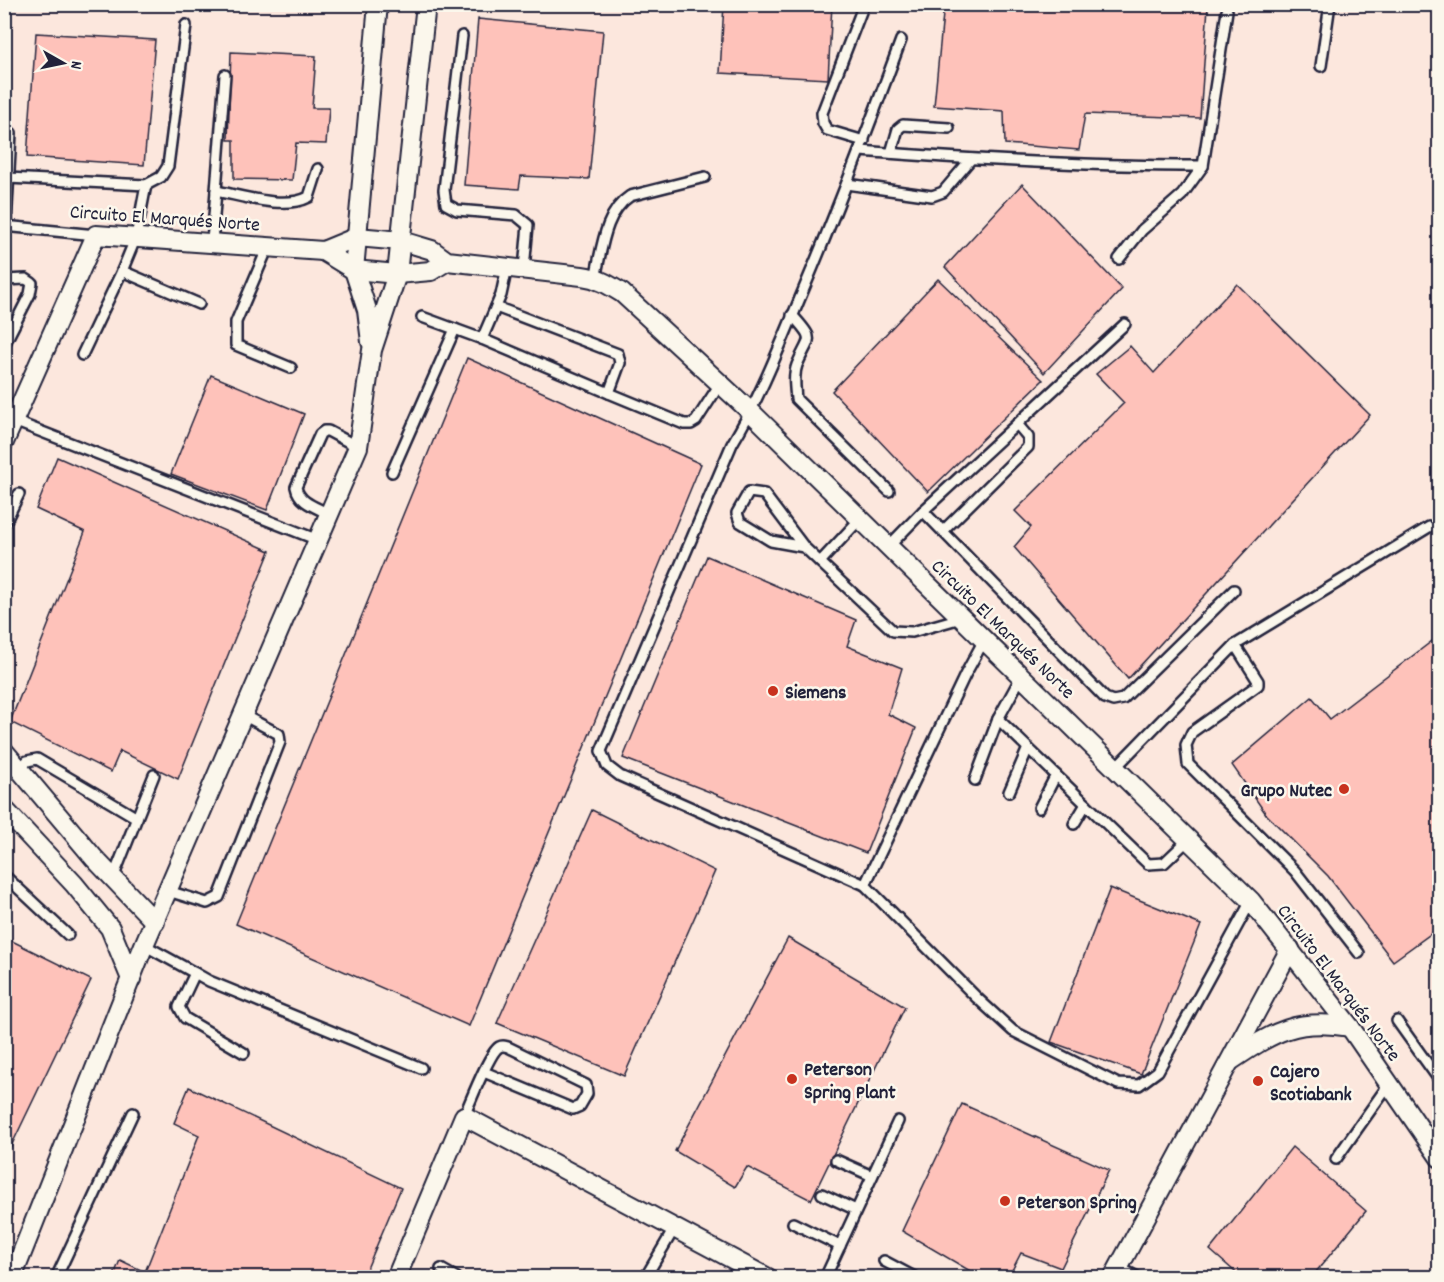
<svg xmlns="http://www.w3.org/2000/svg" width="1444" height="1282" font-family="Dekko,sans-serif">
	<rect width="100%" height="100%" fill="#fce7dd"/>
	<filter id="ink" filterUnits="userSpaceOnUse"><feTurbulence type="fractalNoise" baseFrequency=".0167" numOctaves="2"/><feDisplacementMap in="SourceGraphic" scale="12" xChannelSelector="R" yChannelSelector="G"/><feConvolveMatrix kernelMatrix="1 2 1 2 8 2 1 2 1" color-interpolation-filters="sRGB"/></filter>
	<g filter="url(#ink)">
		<!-- building -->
		<g fill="#fec2ba" stroke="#22223b" stroke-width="1.5">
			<polygon points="724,4 832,4 828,79 720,73"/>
			<polygon points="944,4 1175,4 1208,7 1200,118 1085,114 1079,150 1005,144 1004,111 934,106"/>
			<polygon points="478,19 603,31 589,179 521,176 519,189 464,185"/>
			<polygon points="36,33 155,40 144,165 27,157"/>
			<polygon points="231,52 316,56 312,108 329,108 326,144 296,143 292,180 234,179 234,140 228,140"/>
			<polygon points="1022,184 1122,289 1044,373 945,267"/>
			<polygon points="938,279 1043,380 928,492 832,391"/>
			<polygon points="1237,284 1370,415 1128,679 1014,547 1031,527 1015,511 1124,403 1096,374 1130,346 1154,373"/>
			<polygon points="467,358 701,464 469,1026 236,924"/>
			<polygon points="211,375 304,414 267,510 171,474"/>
			<polygon points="57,457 270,551 178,779 120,751 111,772 10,722 85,532 36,509"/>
			<polygon points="707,556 856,620 847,646 902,668 888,714 916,728 866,853 623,758"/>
			<polygon points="1440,635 1440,927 1393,961 1328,876 1266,814 1232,765 1312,697 1330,719"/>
			<polygon points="592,810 715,871 624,1076 497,1023"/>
			<polygon points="1110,888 1201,925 1141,1074 1051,1042"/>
			<polygon points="4,937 91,980 4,1161"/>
			<polygon points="788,938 905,1007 811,1200 747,1167 735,1187 675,1151"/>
			<polygon points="189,1087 401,1188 363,1278 113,1278 120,1260 145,1272 199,1135 174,1123"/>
			<polygon points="962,1104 1109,1170 1061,1268 1021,1253 1008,1278 982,1278 902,1231"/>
			<polygon points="1292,1147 1366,1211 1311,1278 1242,1278 1210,1250"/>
		</g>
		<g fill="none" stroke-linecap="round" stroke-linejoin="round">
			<defs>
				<g id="service">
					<polyline points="864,4 822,113 823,123 827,130 864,141"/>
					<polyline points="462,36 444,190 446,204 457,210 516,215 528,225 524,269"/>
					<path d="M901,40C870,124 838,208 803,291C781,343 761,396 732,444L601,751L607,766L620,776L865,885L965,675L984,640"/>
					<polyline points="1321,66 1330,4"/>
					<path d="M860,151C975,160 1089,166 1203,166"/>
					<polyline points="891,153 898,129 903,125 949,128"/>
					<polyline points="8,178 146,185 161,177 168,166 186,25"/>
					<polyline points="847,184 932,196 943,192 971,159"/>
					<polyline points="146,185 136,237 122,271 199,304"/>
					<path d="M216,191C243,196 284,210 309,197L318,169"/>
					<polyline points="4,226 96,235"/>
					<polyline points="6,226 11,133"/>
					<polyline points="212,242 225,75"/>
					<polyline points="268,247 236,322 236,345 291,368"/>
					<polyline points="1119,259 1142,230 1182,195 1203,166 1227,11"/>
					<path d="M595,278C602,250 604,213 630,196L705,177"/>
					<polyline points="4,280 26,279 32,283 30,294 4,345"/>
					<path d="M792,315C817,342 809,336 797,365C793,375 795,388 796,399L889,491"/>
					<polyline points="422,317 482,339 609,393 620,363 618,354 496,307"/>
					<polyline points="482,339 501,295 507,267"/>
					<polyline points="82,355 122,271"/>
					<polyline points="609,393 684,424 691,424 696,421 720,384"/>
					<polyline points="14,421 318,540"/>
					<polyline points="392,472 455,329"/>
					<polyline points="923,511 1105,698 1113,701 1123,699 1234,590"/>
					<path d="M329,514C316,507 299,503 296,487L320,434L324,431H328L358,447"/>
					<polyline points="4,525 19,494"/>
					<polyline points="943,531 1028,447 1028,437 1017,424"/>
					<polyline points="804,547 764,494 749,492 737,513 740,522 771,541 804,547 893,631 912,632 961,618"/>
					<polyline points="888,547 923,511 1125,324"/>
					<polyline points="820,562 860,519"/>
					<polyline points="1235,645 1258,681 1258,685 1192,732 1186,745 1188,764 1295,871 1359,953"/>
					<polyline points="1021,677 998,719 1148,864 1164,863 1188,840"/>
					<polyline points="1115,768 1235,645 1429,527"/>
					<polyline points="21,769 27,761 37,759 137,818"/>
					<polyline points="975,780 998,719"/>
					<polyline points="1009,792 1028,748"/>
					<polyline points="1039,808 1056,775"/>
					<polyline points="1074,824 1086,804"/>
					<polyline points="4,875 68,935"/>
					<polyline points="113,878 154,775"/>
					<polyline points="865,885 977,998 1013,1031 1118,1084 1139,1085 1158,1071 1251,901"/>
					<polyline points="168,891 207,903 219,897 280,742 279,734 243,715"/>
					<polyline points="144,945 195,973 179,1007 185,1018 244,1053"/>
					<polyline points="195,973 209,981 421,1068"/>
					<polyline points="1397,1021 1440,1081"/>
					<path d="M464,1116C470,1103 489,1053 499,1047C503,1045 504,1046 508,1047L586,1085L587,1094L580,1106L573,1109L484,1072"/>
					<polyline points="1336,1159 1389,1084"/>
					<polyline points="836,1160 872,1176"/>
					<polyline points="822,1194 856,1210"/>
					<polyline points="793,1223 840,1246"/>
					<polyline points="884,1261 916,1278"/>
					<polyline points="1118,1267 1139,1278"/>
					<polyline points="441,1269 457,1278"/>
					<polyline points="56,1278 133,1113"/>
					<polyline points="645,1278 674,1229"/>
					<polyline points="825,1278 898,1121"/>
				</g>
				<g id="minor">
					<polyline points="323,251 354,270 397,274 431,271 447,261"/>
					<polyline points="371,342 367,310 354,270 378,4"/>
					<path d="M4,442L96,235L323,251L357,237L402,241L432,250L447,261L582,276C598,278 609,285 622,293L751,412L1251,901L1350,1027L1440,1158"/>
					<polyline points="4,751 94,858 155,922"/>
					<polyline points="4,809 74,884 110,928 131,979"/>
					<path d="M1232,1060C1275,1031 1297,1018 1350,1027"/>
					<polyline points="12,1278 144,945 358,447 372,350 397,274 426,4"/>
					<polyline points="396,1278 464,1116 768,1278"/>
					<polyline points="1113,1278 1290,949"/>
				</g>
			</defs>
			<!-- service casing -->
			<use href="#service" stroke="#22223b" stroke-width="14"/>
			<!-- minor casing -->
			<use href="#minor" stroke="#22223b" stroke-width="22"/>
			<!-- service -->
			<use href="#service" stroke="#fbf7ec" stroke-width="9"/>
			<!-- minor -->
			<use href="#minor" stroke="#fbf7ec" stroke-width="18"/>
		</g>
	</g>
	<!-- markers -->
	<g fill="#c8321e" stroke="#fbf7ec" stroke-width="2">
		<circle cx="773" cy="691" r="6"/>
		<circle cx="1344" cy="789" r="6"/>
		<circle cx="792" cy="1079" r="6"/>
		<circle cx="1258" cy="1081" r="6"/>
		<circle cx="1005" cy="1201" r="6"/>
	</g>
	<g text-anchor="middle" stroke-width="5" stroke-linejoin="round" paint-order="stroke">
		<!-- street labels -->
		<g font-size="20" fill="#22223b" stroke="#fbf7ec">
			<text transform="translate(165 217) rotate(4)" y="7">Circuito El Marqués Norte</text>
			<text transform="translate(1004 628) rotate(44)" y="7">Circuito El Marqués Norte</text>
			<text transform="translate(1340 982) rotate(53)" y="7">Circuito El Marqués Norte</text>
		</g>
		<!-- poi labels -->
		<g font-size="20" font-weight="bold" fill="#22223b" stroke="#fbf7ec" text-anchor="start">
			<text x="785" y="698">Siemens</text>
			<text x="1332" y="796" text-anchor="end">Grupo Nutec</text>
			<text x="804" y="1075">Peterson<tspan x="804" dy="23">Spring Plant</tspan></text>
			<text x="1270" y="1077">Cajero<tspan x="1270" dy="23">Scotiabank</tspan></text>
			<text x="1017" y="1208">Peterson Spring</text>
		</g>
	</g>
	<!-- margin -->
	<rect width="1444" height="1282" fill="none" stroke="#fbf7ec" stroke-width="24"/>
	<rect x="12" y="12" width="1420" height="1258" fill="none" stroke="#22223b" stroke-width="2" filter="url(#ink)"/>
	<!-- north arrow -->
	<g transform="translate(63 63) rotate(99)" stroke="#fbf7ec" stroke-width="4.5" paint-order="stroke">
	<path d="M0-4.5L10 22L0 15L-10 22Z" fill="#22223b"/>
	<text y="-9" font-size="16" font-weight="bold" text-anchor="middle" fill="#22223b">N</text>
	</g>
</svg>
